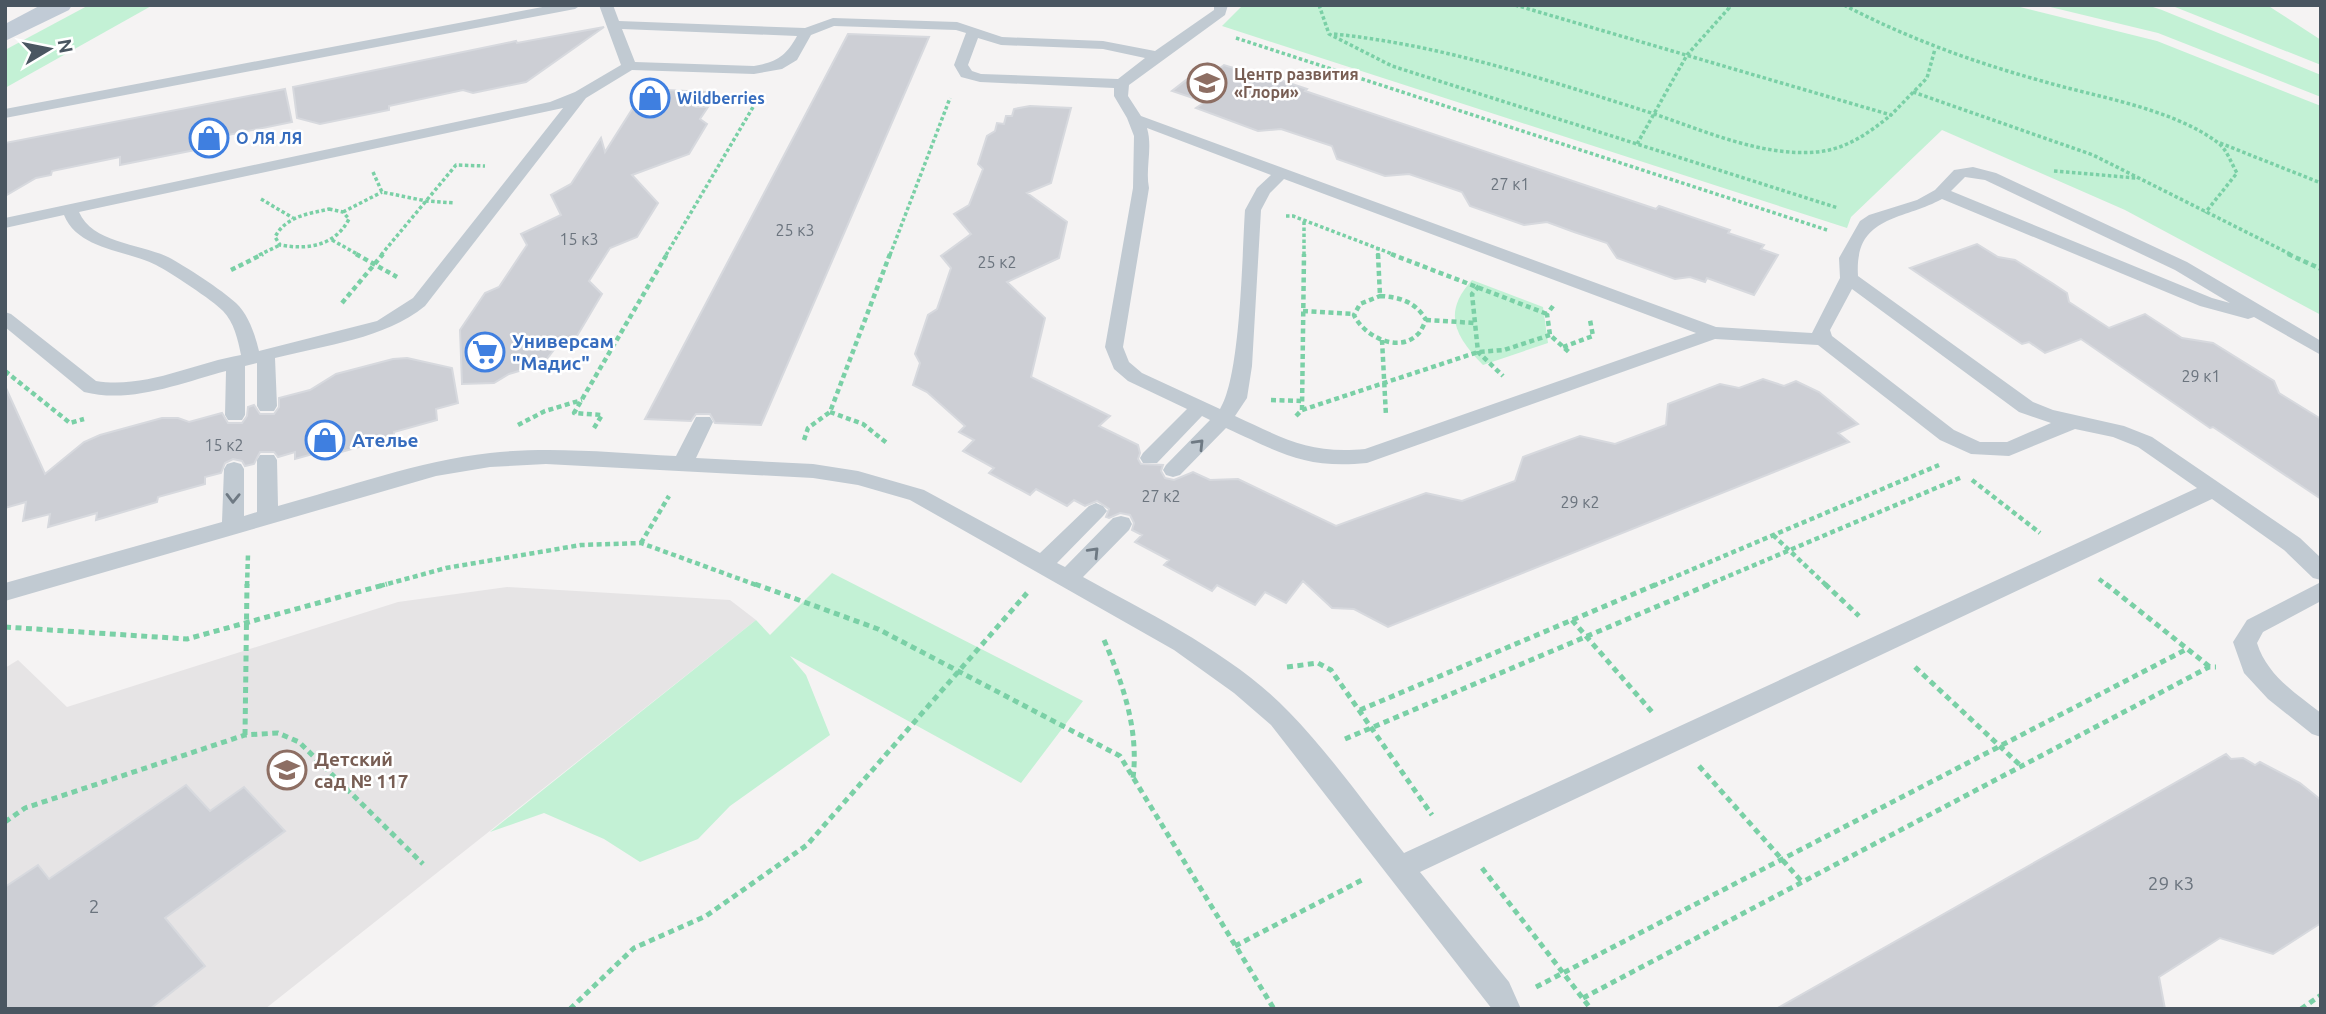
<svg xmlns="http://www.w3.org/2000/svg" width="2326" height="1014" font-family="Ubuntu,sans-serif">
	<rect width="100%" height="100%" fill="#f5f3f3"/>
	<!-- education -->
	<polygon fill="#e6e4e5" points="507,587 730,600 756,620 265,1009 5,1009 5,668 18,660 67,707 398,602"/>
	<!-- green -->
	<g fill="#c3f1d5">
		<polygon points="89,5 153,5 5,88 5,50"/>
		<polygon points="1243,5 2012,5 2157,41 2321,106 2321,315 2125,210 1942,130 1851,217 1847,228 1222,26"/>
		<polygon points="2042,5 2147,5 2162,10 2321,75 2321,97 2158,33"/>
		<polygon points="2170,5 2267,5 2321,40 2321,65"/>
		<path d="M1472,280L1543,307L1548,343L1483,365C1455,336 1442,313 1472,280Z"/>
		<polygon points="832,573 1083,701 1021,783 790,656 806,675 830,735 730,806 698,839 640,862 604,839 544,813 490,832 756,620 770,635"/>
	</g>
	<!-- building -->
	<g fill="#cdcfd5" stroke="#d7d9de" stroke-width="2">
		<polygon points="604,27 526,82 473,93 463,90 389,106 389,110 320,124 297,118 293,87 516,41 517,43"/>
		<polygon points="848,34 929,37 761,425 715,423 710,414 696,414 691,421 645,419"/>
		<polygon points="1208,63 1220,68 1224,65 1250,73 1253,71 1307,89 1305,91 1656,209 1659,206 1730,230 1728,233 1764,245 1761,249 1778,255 1754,295 1707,278 1705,282 1690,277 1675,279 1617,258 1607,243 1574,232 1547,222 1524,225 1470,206 1462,192 1409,174 1385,176 1337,159 1332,146 1281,129 1258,131 1196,108 1205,102 1172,91"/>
		<polygon points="285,89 292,122 218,137 218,141 205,143 195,150 120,165 120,157 52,171 51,175 36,178 5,196 5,143"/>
		<polygon points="667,90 705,92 696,107 708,107 700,119 707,124 689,154 632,175 658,203 637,237 610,248 589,281 602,294 577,336 560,342 543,364 509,374 494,383 462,384 460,330 485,293 499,287 527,245 521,234 561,215 551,195 571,184 601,138 605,152 638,100 644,100 648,94"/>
		<polygon points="1030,106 1071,108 1051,183 1027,193 1067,222 1059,258 1007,282 1045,318 1031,377 1110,416 1099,426 1138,445 1140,453 1138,459 1141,464 1163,465 1161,471 1165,478 1174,480 1193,472 1210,480 1238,479 1336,526 1426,493 1462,501 1515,481 1523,457 1580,436 1615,444 1666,425 1668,404 1720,384 1739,388 1763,379 1784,386 1796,381 1819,392 1858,424 1838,433 1849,442 1388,627 1354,609 1332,608 1303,581 1286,603 1265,592 1255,605 1217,585 1212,591 1164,565 1169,560 1135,542 1142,535 1132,530 1134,523 1130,515 1120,513 1109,518 1106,517 1109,509 1097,501 1085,506 1074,500 1067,506 1036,489 1030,495 989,473 994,468 963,451 974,440 959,432 965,426 927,392 913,385 920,363 915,354 928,315 937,309 951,268 941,256 971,234 954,214 969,205 983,169 978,164 987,136 995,131 997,123 1004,124 1006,116 1012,116 1014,109"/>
		<polygon points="1977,244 1998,257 2015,260 2052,283 2067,293 2069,302 2109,328 2145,314 2182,338 2213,343 2274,381 2279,393 2321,419 2321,499 2213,427 2210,428 2081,339 2045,353 2029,342 2022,344 1910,268"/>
		<polygon points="407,358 452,368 458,403 436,409 437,420 394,432 394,437 338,453 338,447 295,459 295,452 278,457 274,452 260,452 254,464 245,466 242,461 233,459 225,463 221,473 205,477 205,484 158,497 157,502 96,520 97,513 48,527 50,514 23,521 26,502 5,508 5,386 45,474 84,442 100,435 162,418 178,418 189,422 222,413 228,423 242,423 247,416 248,407 254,405 260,414 274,414 279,407 279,398 310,390 336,374 393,359"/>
		<polygon points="2226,754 2231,759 2243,758 2255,765 2260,762 2300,783 2321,800 2321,923 2273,954 2220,938 2159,977 2165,1009 1776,1009"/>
		<polygon points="186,785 210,811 244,787 285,831 165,918 205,966 150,1009 5,1009 5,887 38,865 49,879"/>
	</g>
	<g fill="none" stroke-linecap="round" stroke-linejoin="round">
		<!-- path-far2 -->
		<g stroke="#7ad0a6" stroke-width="3.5" stroke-dasharray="3.5 2.5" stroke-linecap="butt">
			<polyline points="1319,5 1329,34 1392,66 1838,208"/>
			<polyline points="1515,5 1891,115 1927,78 1935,49"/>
			<path d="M1844,5C1907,38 1973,62 2042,81C2096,97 2171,108 2217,142C2227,149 2231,163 2237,173L2205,213"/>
			<path d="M1334,34C1441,45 1540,78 1642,110C1696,127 1758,157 1816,152C1845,150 1869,133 1891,115"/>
			<polyline points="1236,38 1827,230"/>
			<polyline points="1913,92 2093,155 2292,255"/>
			<polyline points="2220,143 2321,183"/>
			<polyline points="1637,144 1687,55 1729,8 1728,5"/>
			<polyline points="2054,171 2136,178"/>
			<polyline points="373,172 382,192 426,201 455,203"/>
			<polyline points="261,199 293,218"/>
			<path d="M329,209L343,212L349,219C335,246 308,250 280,245L275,237C286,216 308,214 329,209Z"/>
			<polyline points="343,212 382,192"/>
			<polyline points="1286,216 1293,216 1395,255"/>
			<polyline points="332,240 359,255"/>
			<polyline points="1378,247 1378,255"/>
			<polyline points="259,255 280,245"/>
			<polyline points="381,255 456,165 485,166"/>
			<polyline points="666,255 759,97"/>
			<polyline points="890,255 950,98"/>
			<polyline points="1304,255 1304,221"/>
		</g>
		<!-- path-far1 -->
		<g stroke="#7ad0a6" stroke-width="4.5" stroke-dasharray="5 3.5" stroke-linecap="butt">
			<polyline points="356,254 397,277"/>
			<polyline points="1378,254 1380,296"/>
			<polyline points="1391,254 1547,314"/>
			<polyline points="2288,254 2321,269"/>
			<polyline points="231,270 263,254"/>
			<polyline points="1479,286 1472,294 1478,352 1503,376"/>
			<path d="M1380,296C1400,297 1416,302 1426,320C1424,324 1421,332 1417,335C1397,354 1363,335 1354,315L1360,304Z"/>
			<polyline points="342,303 383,254"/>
			<polyline points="1553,306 1547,314 1550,335 1570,353"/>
			<polyline points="1303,311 1354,314"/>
			<polyline points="1426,320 1475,323"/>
			<polyline points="1382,340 1386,416"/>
			<polyline points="1563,347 1593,336 1590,320"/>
			<polyline points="5,371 70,423 84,419"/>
			<polyline points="1271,400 1301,401"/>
			<polyline points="1302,410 1304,254"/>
			<polyline points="830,412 863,424 888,444"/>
			<polyline points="1296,416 1302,410 1478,352 1504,350 1550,335"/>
			<polyline points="518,425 545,411 582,400"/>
			<polyline points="594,428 602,415 574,413 667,254"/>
			<polyline points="804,440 808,428 830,412 890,254"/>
			<polyline points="1972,480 2040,533"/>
			<polyline points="1773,535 1827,586"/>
			<polyline points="641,543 669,496"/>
			<polyline points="2099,579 2108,586"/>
			<polyline points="247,586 248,554"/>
			<polyline points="380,586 446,568 581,545 641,543 759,586"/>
			<polyline points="1653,586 1939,465"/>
			<polyline points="1705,586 1962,477"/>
		</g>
		<!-- path -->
		<g stroke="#7ad0a6" stroke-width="5" stroke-dasharray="6 4.5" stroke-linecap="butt">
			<polyline points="755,584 878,629 1120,756 1274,1009"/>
			<polyline points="1825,584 1859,616"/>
			<polyline points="2106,584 2210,667"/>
			<polyline points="1572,620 1652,712"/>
			<polyline points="5,627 187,639 387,584"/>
			<path d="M1104,640C1123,684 1139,730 1133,778"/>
			<polyline points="1287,667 1318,663 1331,670 1432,815"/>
			<polyline points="1915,667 2021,766"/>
			<polyline points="1360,710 1657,584"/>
			<polyline points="245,735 247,584"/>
			<polyline points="1345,739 1710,584"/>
			<polyline points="1699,766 1802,882"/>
			<polyline points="5,822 25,808 245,735 278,733 299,742 423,864"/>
			<polyline points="1482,868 1591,1009"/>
			<polyline points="1235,946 1362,880"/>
			<polyline points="1536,987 2187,649"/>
			<polyline points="1583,998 2209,667 2216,667"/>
			<polyline points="570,1009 634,948 706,916 807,845 1027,593"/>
			<polyline points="2301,1009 2321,995"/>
		</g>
		<!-- lane -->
		<g fill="#c1cad2" fill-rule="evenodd">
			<polygon points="553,5 581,5 575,9 5,118 5,109"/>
			<path d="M599,5H613L619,21L805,28L833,18L957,22L1002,37L1103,41L1155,51L1214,10V5H1228L1225,15L1129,85L1128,96L1141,116L1716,327L1812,333L1840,278L1839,258L1860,221L1869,215L1917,200L1935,190L1954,170L1973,167L1996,173L2187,262L2321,341V355L2254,317L2248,319L2200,306L1942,199C1902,221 1854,215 1858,276L2033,402L2053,410L2124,426L2152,437L2300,538L2321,558V580L2313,578L2284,550L2212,499L1420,872L1509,982L1521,1009H1492L1271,725L1234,693L1174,650L910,500L858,485L813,478L546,464L490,467L436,476L5,601V583L222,522L224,469L227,464L234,462L241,464L244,469V516L257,512V460L260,455H274L277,460L278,506C348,487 418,461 490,453C552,446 615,453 676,456L696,417H710L713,422L696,458L813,464L858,471L924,490L1040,553L1089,506L1096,503L1103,506L1107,511L1103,516L1057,563L1065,567L1113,518L1121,516L1129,518L1132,524L1129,530L1083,577C1150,614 1235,655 1289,712C1330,754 1367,807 1404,853L2197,488L2138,447L2113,437L2075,429L2009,456L1971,454L1940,440L1818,345L1715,339L1367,463C1305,469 1281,453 1226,428L1180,475L1173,477L1166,475L1163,470L1166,465L1210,420L1202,416L1157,463H1143L1140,458L1143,453L1187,409L1128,381L1114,369L1105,347L1133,188L1134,136L1127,118L1114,96V88L980,82L961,77L954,65L966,33L956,30L834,26L811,35L797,60L782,69L754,74L632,70L586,98L425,306C384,339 326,345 275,358L277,406L274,411H260L257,406V363L245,366V415L242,420H228L225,415L226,371C181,383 131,404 84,392L5,327V312L11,314L96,381C146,389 194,363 241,355C238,340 234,322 223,311C214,301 168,271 156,265C127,250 78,250 64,215L5,228V218L550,102L575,92L621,65ZM622,29L797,36C786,56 777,62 754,66L635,62ZM978,38L1001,45L1103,49L1145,58L1118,79L981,74L972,71L968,65ZM563,108L413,298L377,321L259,351C255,334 248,314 236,303C222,290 185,266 168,257C141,244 92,243 79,212ZM1147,128L1271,175L1257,188L1245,210C1242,254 1241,376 1220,409L1142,373L1129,362L1123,347L1149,188C1145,168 1153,148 1147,128ZM1965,177L1985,180L2175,270L2230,303L2212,298L1951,191ZM1284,179L1696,333L1365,449C1309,454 1285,439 1235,416L1247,398L1252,366L1261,210L1270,193ZM1852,289L2019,412L2051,423L2007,442H1980L1954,430L1832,336L1830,330Z"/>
			<path d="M2321,582V601L2263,632L2257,643C2267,675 2295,693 2321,713V737L2312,734L2268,699L2244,673L2233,642L2247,620Z"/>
		</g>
		<!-- secondary -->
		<polygon fill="#c1cbd6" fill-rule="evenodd" points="41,5 72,5 69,10 5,41 5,24"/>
	</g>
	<!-- one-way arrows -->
	<defs><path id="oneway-chevron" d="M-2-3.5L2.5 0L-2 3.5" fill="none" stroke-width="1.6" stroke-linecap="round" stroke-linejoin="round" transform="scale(1.75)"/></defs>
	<g stroke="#6e7983">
		<use href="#oneway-chevron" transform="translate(1199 444) rotate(-46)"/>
		<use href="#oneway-chevron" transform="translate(233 498) rotate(91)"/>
		<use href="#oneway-chevron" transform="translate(1094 552) rotate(-46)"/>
	</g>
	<!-- icons -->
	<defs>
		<symbol id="school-ring" viewBox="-11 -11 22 22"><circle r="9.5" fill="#fff" stroke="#8d6e63" stroke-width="1.5"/><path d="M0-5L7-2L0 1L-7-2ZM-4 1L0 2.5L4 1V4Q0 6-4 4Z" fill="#8d6e63"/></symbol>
		<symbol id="shop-ring" viewBox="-11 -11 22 22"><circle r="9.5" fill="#fff" stroke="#3f7fe0" stroke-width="1.5"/><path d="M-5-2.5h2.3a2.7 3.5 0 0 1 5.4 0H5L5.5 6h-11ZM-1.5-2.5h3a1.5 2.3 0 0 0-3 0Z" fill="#3f7fe0"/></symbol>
		<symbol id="supermarket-ring" viewBox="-11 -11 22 22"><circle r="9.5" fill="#fff" stroke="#3f7fe0" stroke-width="1.5"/><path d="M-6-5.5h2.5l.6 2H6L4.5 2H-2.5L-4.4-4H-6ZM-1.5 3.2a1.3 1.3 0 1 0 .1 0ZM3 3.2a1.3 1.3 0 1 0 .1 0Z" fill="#3f7fe0"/></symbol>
	</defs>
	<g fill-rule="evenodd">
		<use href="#school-ring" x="1185" y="61" width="44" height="44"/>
		<use href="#shop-ring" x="628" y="76" width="44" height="44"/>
		<use href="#shop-ring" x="187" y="116" width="44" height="44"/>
		<use href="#supermarket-ring" x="463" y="330" width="44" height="44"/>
		<use href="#shop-ring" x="303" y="418" width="44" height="44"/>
		<use href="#school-ring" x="265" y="748" width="44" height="44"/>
	</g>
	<g text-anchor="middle" stroke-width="5" stroke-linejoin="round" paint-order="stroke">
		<!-- far-education labels -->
		<g font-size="16" font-weight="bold" fill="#785e54" stroke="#fff" text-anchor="start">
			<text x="1234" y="80">Центр развития<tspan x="1234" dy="18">«Глори»</tspan></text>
		</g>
		<!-- far-shop labels -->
		<g font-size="16" font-weight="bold" fill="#366cbe" stroke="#fff" text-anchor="start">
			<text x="677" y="104">Wildberries</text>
			<text x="236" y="144">О ЛЯ ЛЯ</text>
		</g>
		<!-- number labels -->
		<g font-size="16" fill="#6b747e">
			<text x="1510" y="190">27 к1</text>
			<text x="795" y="236">25 к3</text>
			<text x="579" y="245">15 к3</text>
			<text x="997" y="268">25 к2</text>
			<text x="2201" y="382">29 к1</text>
			<text x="224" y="451">15 к2</text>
			<text x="1161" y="502">27 к2</text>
			<text x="1580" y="508">29 к2</text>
		</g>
		<!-- shop labels -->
		<g font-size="19" font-weight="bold" fill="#366cbe" stroke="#fff" text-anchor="start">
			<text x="512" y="348">Универсам<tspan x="512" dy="22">"Мадис"</tspan></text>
			<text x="352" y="447">Ателье</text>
		</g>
		<!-- education labels -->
		<g font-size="19" font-weight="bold" fill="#785e54" stroke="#fff" text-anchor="start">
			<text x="314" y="766">Детский<tspan x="314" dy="22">сад № 117</tspan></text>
		</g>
		<!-- near-number labels -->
		<g font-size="19" fill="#6b747e">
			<text x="2171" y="890">29 к3</text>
			<text x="94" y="913">2</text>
		</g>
	</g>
	<!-- border -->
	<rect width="2326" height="1014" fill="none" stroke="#4a5661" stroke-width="14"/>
	<!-- north arrow -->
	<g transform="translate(49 49) rotate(80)" stroke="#ffffff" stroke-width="5" paint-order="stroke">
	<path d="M0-5L12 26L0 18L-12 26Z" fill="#4a5661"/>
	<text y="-10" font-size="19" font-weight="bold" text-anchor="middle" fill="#4a5661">N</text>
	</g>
</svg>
